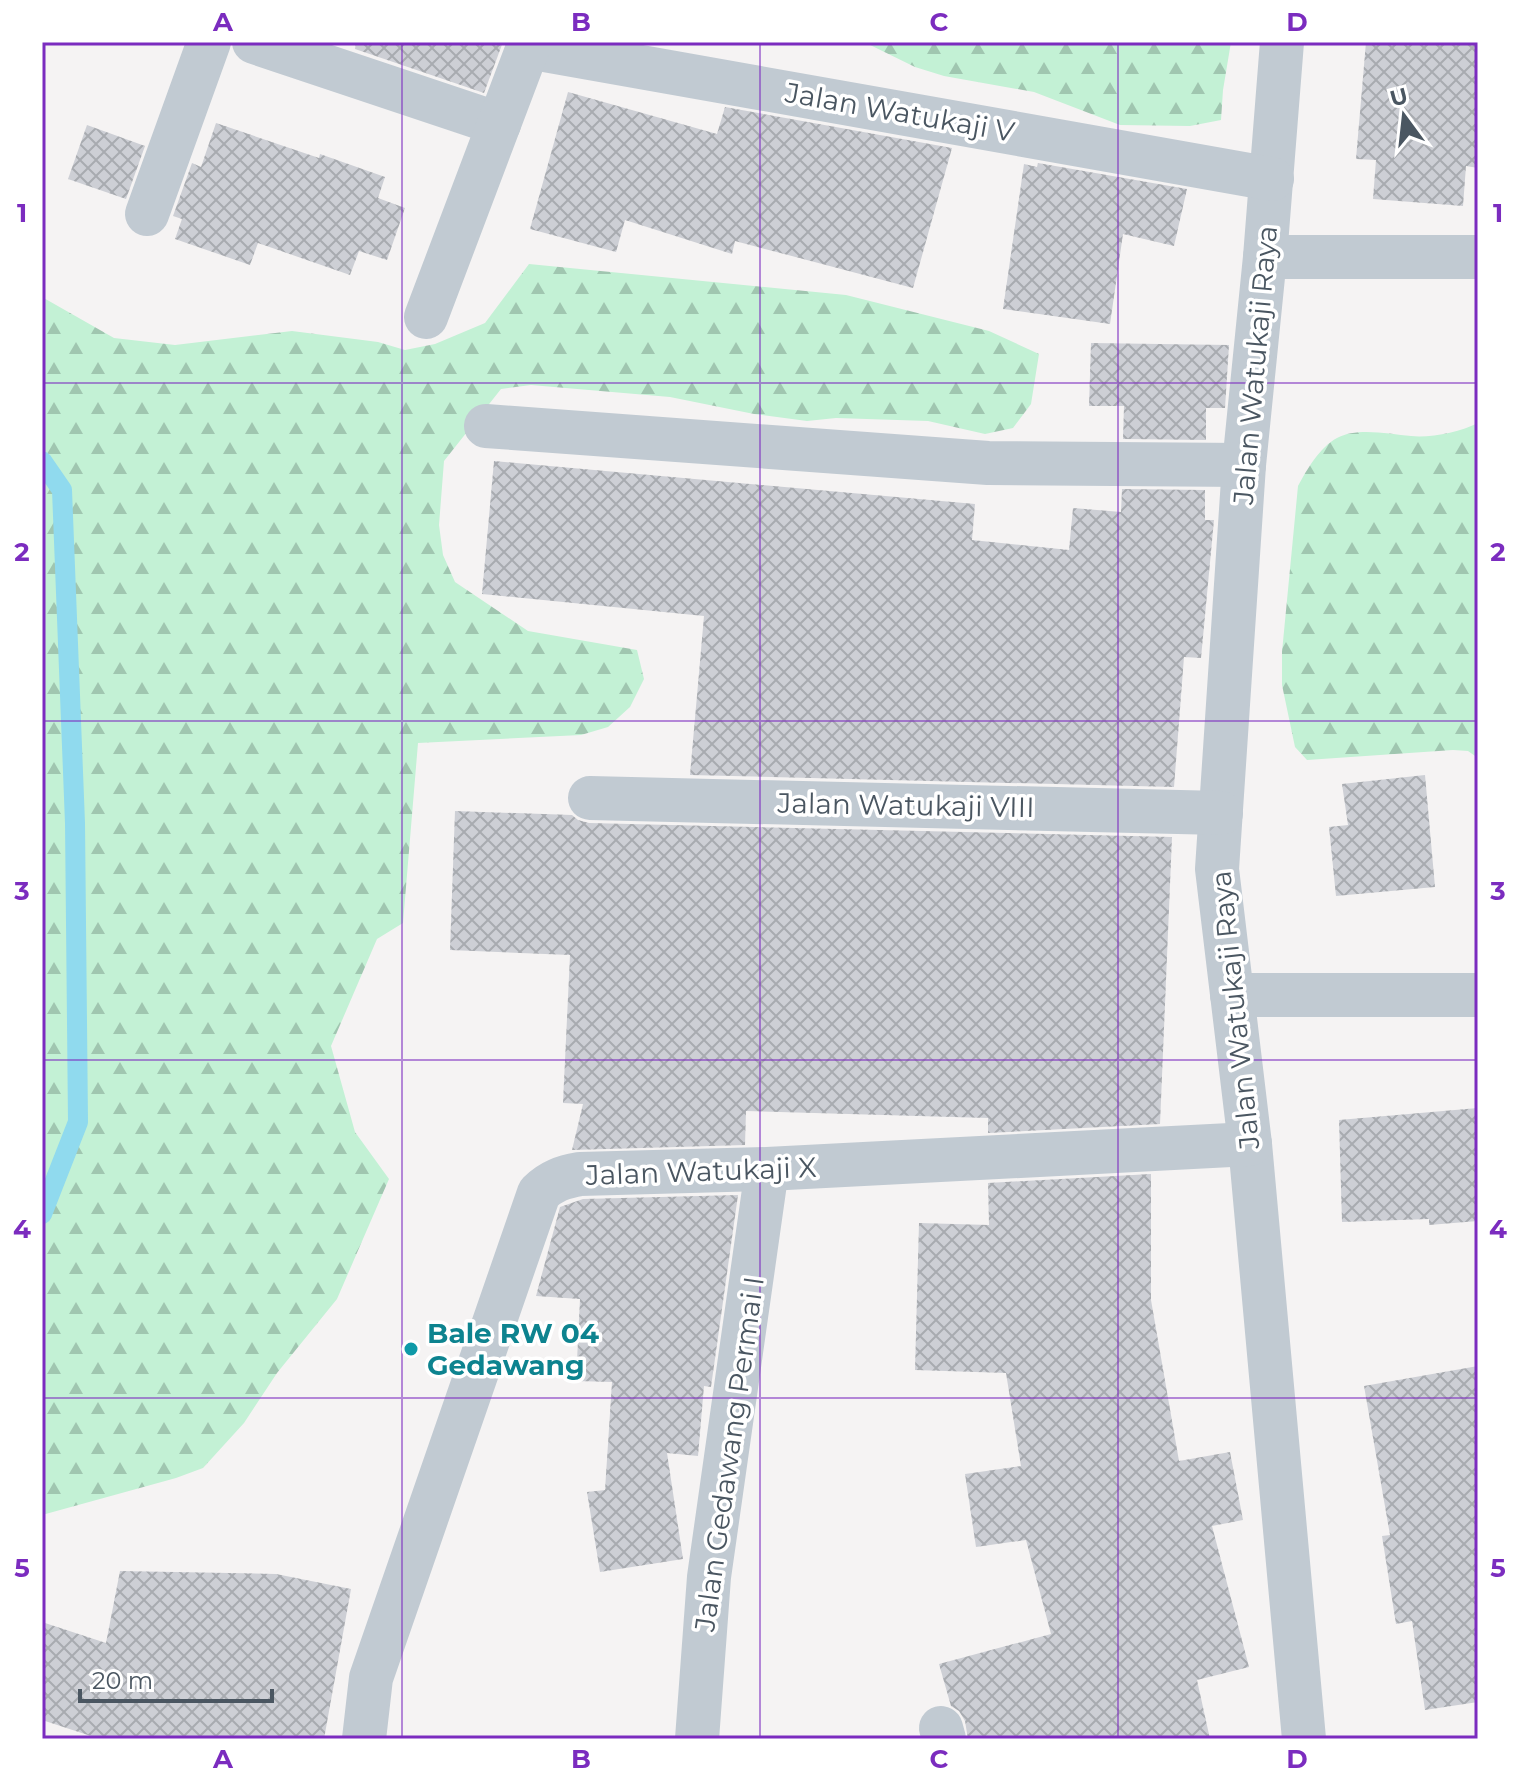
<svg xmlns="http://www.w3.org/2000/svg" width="1520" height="1781" font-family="Montserrat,sans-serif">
	<defs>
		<pattern id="forest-firs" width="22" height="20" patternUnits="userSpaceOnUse" patternTransform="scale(2)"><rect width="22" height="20" fill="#c3f1d5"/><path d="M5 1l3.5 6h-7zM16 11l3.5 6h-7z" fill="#a0c6b0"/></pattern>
		<pattern id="building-cross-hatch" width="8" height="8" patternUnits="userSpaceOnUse" patternTransform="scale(2)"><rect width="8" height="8" fill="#cdcfd5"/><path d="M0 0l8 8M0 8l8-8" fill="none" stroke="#a8abb0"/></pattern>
	</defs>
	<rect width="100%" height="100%" fill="#f5f3f3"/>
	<!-- forest -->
	<g fill="url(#forest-firs)">
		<polygon points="864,42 1231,42 1223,90 1221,120 1190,126 1120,125 1034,92 944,76 915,67"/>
		<polygon points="529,264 846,295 989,331 1039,354 1031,404 1013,428 985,434 928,421 836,418 807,421 754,414 670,397 531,385 501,389 444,461 439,525 443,555 455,582 528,631 637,650 644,679 630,707 608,727 581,735 418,743 403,923 377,939 331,1046 355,1132 389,1179 337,1299 277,1373 244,1423 203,1468 176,1478 42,1515 42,297 114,338 175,345 292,331 378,342 405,350 435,344 485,323"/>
		<path d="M1478,423V758L1468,751L1453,750L1307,760L1295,747L1282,685V652L1298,486C1307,469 1320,447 1337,438C1357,427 1389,434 1411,436C1431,438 1460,432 1478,423Z"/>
	</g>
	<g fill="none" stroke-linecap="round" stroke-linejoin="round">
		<!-- stream -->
		<polyline stroke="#90daee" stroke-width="20" points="42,461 62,490 75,823 78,1122 42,1214"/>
	</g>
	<!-- building -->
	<g fill="url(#building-cross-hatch)">
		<polygon points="356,42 503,42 484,93 355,49"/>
		<polygon points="1366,42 1478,42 1478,168 1466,166 1463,206 1373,199 1376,160 1356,159"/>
		<polygon points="568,92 717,134 725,107 952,148 913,288 735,241 732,254 625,220 616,252 530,229"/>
		<polygon points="216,123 319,158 320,154 385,177 378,198 405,208 387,260 359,251 350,275 258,243 250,265 175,239 182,219 173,216 192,163 201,167"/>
		<polygon points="87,125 145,146 126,199 68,179"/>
		<polygon points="1038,163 1187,189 1174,246 1123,234 1110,324 1003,309 1024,164 1037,167"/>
		<polygon points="1091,343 1229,345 1225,408 1206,408 1206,440 1123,439 1124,406 1089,406"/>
		<polygon points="494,461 975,504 972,540 1069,550 1073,508 1121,512 1122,489 1205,490 1205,520 1214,520 1201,658 1184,657 1174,787 690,775 704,616 482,594"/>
		<polygon points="1425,775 1435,887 1336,896 1329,827 1348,825 1342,784"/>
		<polygon points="455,811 572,815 578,820 589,823 1172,837 1160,1124 988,1133 988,1118 746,1111 745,1145 572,1150 583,1104 563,1103 570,955 450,950"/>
		<polygon points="1478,1108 1478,1221 1429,1225 1429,1219 1342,1222 1339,1120"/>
		<polygon points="1151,1174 1151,1300 1179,1461 1230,1452 1243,1520 1212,1526 1249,1667 1197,1680 1210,1739 968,1739 965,1721 959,1711 951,1706 939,1664 1051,1634 1026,1540 976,1547 965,1474 1021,1466 1006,1373 915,1370 919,1223 989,1225 988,1183"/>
		<polygon points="738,1195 711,1387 704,1386 698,1456 667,1453 683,1559 600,1572 587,1492 605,1490 612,1382 576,1381 580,1299 536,1296 560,1207 583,1199"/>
		<polygon points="1478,1366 1478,1702 1425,1710 1412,1621 1396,1624 1382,1536 1390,1535 1364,1386"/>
		<polygon points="120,1571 276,1574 351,1589 324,1739 100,1739 42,1720 42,1622 106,1643"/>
	</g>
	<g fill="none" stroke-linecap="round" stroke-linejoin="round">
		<!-- minor -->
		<g stroke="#c1cad2" stroke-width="44">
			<polyline points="254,42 499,124"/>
			<polyline points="1282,42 1265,257 1244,465 1217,869 1250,1144 1304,1739"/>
			<polyline points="528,47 1272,179"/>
			<polyline points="147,214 209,42"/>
			<polyline points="1265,257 1478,257"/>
			<polyline points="426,317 530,42"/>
			<polyline points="486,426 988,463 1244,465"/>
			<polyline points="590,798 1221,813"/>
			<polyline points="1232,995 1478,995"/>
			<polyline points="941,1728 944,1739"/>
			<path d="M364,1739L371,1678L539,1193C551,1181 563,1177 580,1174L767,1169L1250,1144"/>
			<polyline points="697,1739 709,1577 767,1169"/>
		</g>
	</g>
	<!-- grid -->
	<path fill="none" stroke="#7b2cbf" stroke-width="2" stroke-opacity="0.55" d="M402,42V1739M760,42V1739M1118,42V1739M42,383H1478M42,721H1478M42,1060H1478M42,1398H1478"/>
	<!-- markers -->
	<circle fill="#0f9aa8" stroke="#fff" stroke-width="3" cx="411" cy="1349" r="8"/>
	<g text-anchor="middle" stroke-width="7" stroke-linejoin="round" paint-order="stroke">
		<!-- street labels -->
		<g font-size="28" fill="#4a5661" stroke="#fff">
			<text transform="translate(900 112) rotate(10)" y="10">Jalan Watukaji V</text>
			<text transform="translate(1255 365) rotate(-85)" y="10">Jalan Watukaji Raya</text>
			<text transform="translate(906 805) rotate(1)" y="10">Jalan Watukaji VIII</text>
			<text transform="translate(1235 1010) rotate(-96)" y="10">Jalan Watukaji Raya</text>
			<text transform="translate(701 1171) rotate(-2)" y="10">Jalan Watukaji X</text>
			<text transform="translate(729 1454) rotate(-82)" y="10">Jalan Gedawang Permai I</text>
		</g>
		<!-- culture labels -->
		<g font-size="28" font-weight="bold" fill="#0d838f" stroke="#fff" text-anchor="start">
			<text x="427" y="1343">Bale RW 04<tspan x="427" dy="32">Gedawang</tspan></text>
		</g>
	</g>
	<!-- border -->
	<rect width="1520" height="1781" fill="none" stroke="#ffffff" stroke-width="88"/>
	<!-- north arrow -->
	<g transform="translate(1404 116) rotate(345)" stroke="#ffffff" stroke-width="6" paint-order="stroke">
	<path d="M0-6L14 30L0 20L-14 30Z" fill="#4a5661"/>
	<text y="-12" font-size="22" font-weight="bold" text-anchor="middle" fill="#4a5661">U</text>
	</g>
	<!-- scale -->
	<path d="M80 1689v12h192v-12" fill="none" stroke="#4a5661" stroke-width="4"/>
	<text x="92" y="1689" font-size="24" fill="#4a5661" stroke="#ffffff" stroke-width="6" paint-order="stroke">20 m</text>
	<rect x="44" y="44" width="1432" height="1693" fill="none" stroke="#7b2cbf" stroke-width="3"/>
	<g font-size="26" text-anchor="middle" font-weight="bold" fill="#7b2cbf">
		<text x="223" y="31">A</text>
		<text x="581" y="31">B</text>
		<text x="939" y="31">C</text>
		<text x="1297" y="31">D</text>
		<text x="22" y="222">1</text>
		<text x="1498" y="222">1</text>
		<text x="22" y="561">2</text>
		<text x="1498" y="561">2</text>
		<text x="22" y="900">3</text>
		<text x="1498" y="900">3</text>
		<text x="22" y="1238">4</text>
		<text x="1498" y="1238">4</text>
		<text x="22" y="1577">5</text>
		<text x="1498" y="1577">5</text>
		<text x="223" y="1768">A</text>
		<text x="581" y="1768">B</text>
		<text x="939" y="1768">C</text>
		<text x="1297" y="1768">D</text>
	</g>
</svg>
